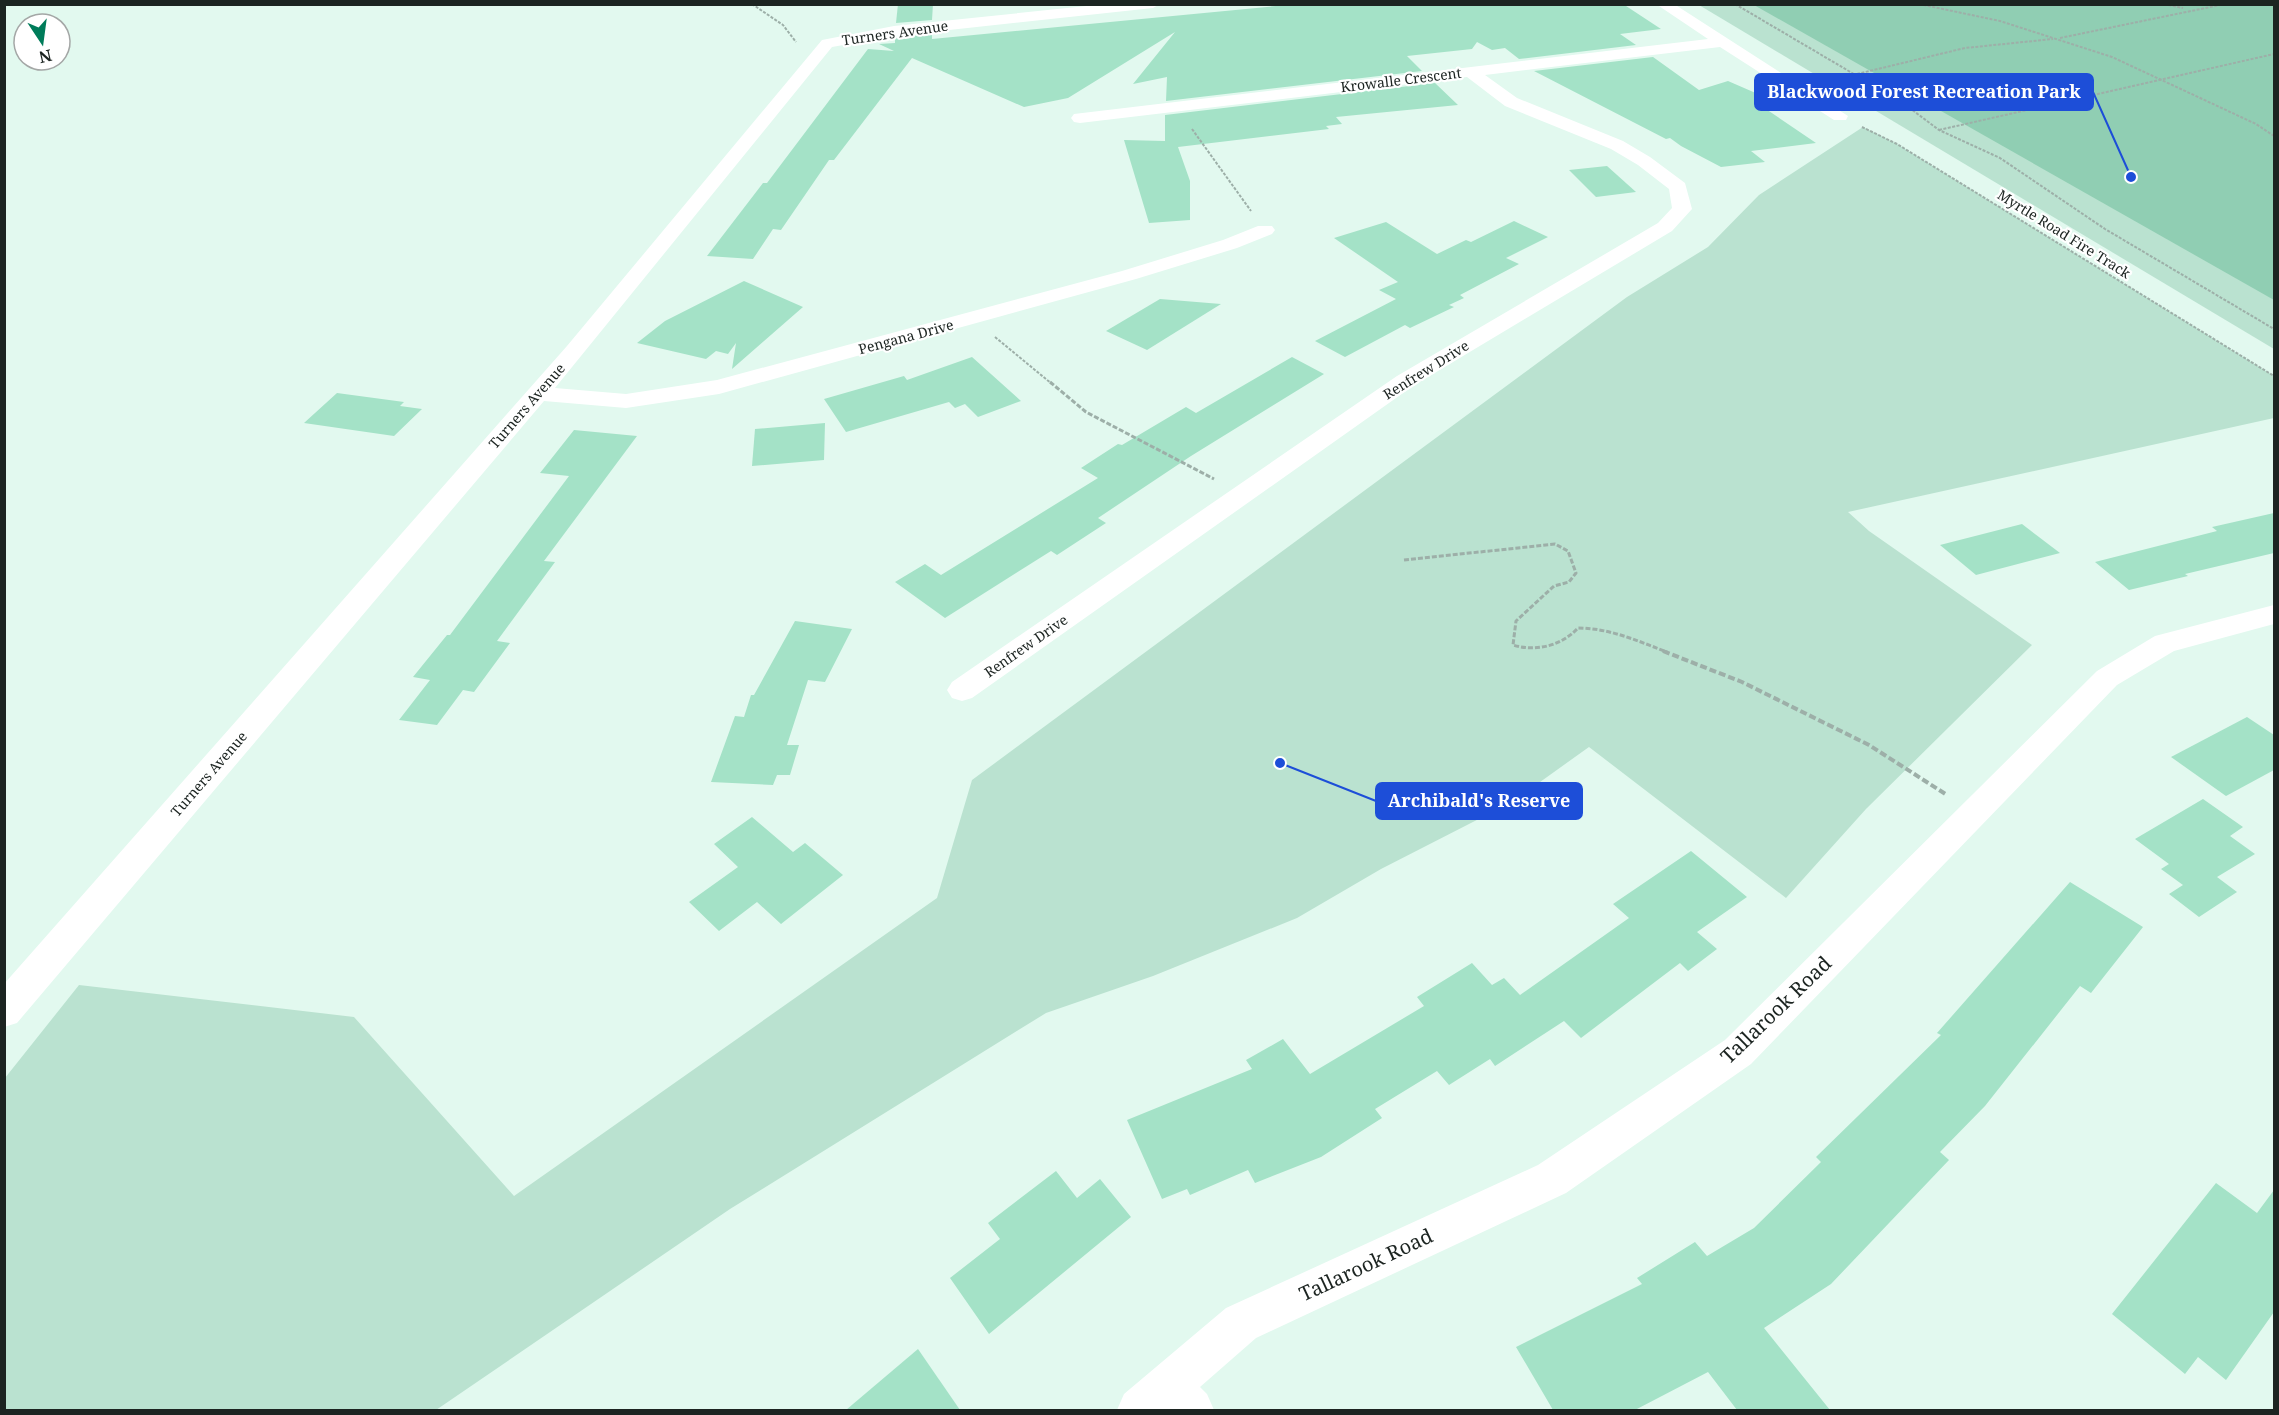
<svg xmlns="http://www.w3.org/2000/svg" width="2279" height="1415" font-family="'Noto Serif',serif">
	<rect width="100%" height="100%" fill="#e2f9ef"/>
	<!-- green -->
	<g fill="#bae2d0">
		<polygon points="1699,5 2274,5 2274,349"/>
		<polygon points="1863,127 1897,144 2274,376 2274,418 1848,512 1869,531 2032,645 1866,809 1786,898 1589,747 1512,802 1381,869 1297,918 1153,976 1046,1013 730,1209 436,1410 5,1410 5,1078 79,985 354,1017 514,1196 937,898 972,780 1627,297 1708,247 1759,195"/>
	</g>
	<!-- forest -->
	<polygon fill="#90ceb3" points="2135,4 2274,5 2274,300 1754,5"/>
	<!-- building -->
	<g fill="#a4e2c7">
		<polygon points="898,4 933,4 932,20 896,23"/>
		<polygon points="1297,4 1623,4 1661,29 1620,34 1636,45 1519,59 1505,48 1492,50 1477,42 1472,49 1407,56 1422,71 1166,101 1167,77 1133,84 1175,32 1068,98 1024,107 912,58 834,160 829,160 781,230 773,229 753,259 707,256 763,183 767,183 868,49 894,51 879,44 895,43 895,38 932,34 932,39"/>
		<polygon points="1653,57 1699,90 1728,81 1774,101 1760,105 1816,143 1751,151 1765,162 1721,167 1681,146 1670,138 1666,139 1534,71"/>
		<polygon points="1435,83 1458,105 1336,117 1342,124 1326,126 1329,129 1178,147 1190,181 1190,220 1149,223 1124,140 1165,141 1165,115"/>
		<polygon points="1607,166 1636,192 1596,197 1569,170"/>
		<polygon points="1514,221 1548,237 1506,258 1519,264 1460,295 1464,298 1449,305 1454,307 1410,328 1405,325 1345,357 1315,341 1396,299 1379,290 1398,282 1334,238 1386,222 1437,254 1466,240 1471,242"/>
		<polygon points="744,281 803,307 732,369 736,343 728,354 716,351 706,359 637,343 665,321"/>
		<polygon points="1160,299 1221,304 1147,350 1106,331"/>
		<polygon points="972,357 1021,401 978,417 965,404 955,408 949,402 846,432 824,399 904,376 907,380"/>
		<polygon points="1292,357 1324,374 1191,456 1098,518 1106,523 1057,555 1051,551 945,618 895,582 925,564 941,575 1098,478 1081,468 1118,444 1122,445 1186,407 1196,413"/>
		<polygon points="337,393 404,402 400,406 422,409 394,436 304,423"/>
		<polygon points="825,423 824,460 752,466 755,429"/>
		<polygon points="574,430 637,436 544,561 555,562 497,641 510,643 474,692 463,690 437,725 399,720 430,680 413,677 447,635 450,635 569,476 540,473"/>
		<polygon points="2274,513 2274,553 2185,574 2188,576 2129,590 2095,562 2217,531 2212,527"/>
		<polygon points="2022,524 2060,553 1976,575 1940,545"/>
		<polygon points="795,621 852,629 825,682 808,680 787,745 799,745 790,775 777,775 773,785 711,782 735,716 744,717 751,695 754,695"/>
		<polygon points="2247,717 2274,735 2274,770 2226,796 2171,757"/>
		<polygon points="2203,799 2243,827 2230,836 2255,854 2217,877 2237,892 2199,917 2169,894 2183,885 2161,869 2169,864 2135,839"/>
		<polygon points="752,817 793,852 805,843 843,875 781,924 757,902 719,931 689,902 738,867 714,844"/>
		<polygon points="1691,851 1747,897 1697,932 1717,949 1688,971 1680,963 1581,1038 1564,1021 1495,1066 1490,1059 1449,1085 1437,1071 1375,1109 1382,1118 1321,1157 1255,1183 1248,1170 1190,1195 1187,1189 1162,1199 1127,1120 1252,1069 1246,1060 1283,1039 1310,1074 1424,1006 1417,997 1472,963 1492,985 1504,978 1520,995 1629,918 1613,904"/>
		<polygon points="2070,882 2143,927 2091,993 2080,986 1985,1106 1940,1152 1949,1160 1831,1284 1764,1328 1830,1410 1737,1410 1708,1372 1635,1410 1553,1410 1516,1347 1642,1284 1637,1278 1695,1242 1707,1256 1754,1228 1821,1162 1816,1157 1941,1035 1937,1033"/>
		<polygon points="1056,1171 1077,1198 1100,1179 1131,1217 989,1334 950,1278 1000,1239 988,1223"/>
		<polygon points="2216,1183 2257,1213 2274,1190 2274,1312 2226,1380 2198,1357 2185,1374 2112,1314"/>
		<polygon points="918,1349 960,1410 846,1410"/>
	</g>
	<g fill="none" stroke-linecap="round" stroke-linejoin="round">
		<!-- path-far2 -->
		<g stroke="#9dafa8" stroke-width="2" stroke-dasharray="3 1.5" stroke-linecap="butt">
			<polyline points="752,4 783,25 796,42"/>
			<polyline points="1735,4 1903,103 1939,130 2000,158 2105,229 2274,329"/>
			<polyline points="1919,4 2000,21 2112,57 2256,124 2274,136"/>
			<polyline points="2164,4 2183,8"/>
			<polyline points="2060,38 2225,4"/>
			<polyline points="1857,74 1965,48 2053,39"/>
			<polyline points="1862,127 1897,144 2274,376"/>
			<polyline points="1192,129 1251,211"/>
			<polyline points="1939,130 2274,54"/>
			<polyline points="995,337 1052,384"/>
		</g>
		<!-- path-far1 -->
		<g stroke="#9dafa8" stroke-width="3" stroke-dasharray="5 2" stroke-linecap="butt">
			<polyline points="1050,382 1086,412 1214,479"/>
			<path d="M1404,560L1555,544L1568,551L1576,573L1569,582L1554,586L1516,621L1513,645C1536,652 1561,646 1578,628C1609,628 1638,641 1667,652"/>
		</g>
		<!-- path -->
		<polyline stroke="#9dafa8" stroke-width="4" stroke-dasharray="7 3" stroke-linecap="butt" points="1663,651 1742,682 1869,745 1947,795"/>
		<!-- minor -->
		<g fill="#fff" fill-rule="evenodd">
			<polygon points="1106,4 1160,4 1153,8 894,36 832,47 555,388 626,394 717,380 1122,271 1223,240 1258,226 1272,226 1275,230 1272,234 1237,248 1136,279 719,394 626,408 544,401 17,1023 4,1027 4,984 567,346 822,40 894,26"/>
			<polygon points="1656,4 1674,4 1848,116 1846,120 1834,120 1720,47 1485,75 1517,98 1623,141 1650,157 1685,183 1692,209 1672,231 1413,386 972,698 962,701 952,698 947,690 952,682 1397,376 1658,223 1672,208 1669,189 1638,165 1611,149 1505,106 1467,77 1080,123 1074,122 1071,118 1074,114 1708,39"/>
			<polygon points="2274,605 2274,624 2174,651 2117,685 1751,1064 1566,1193 1256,1338 1200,1387 1207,1394 1214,1410 1117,1410 1124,1394 1226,1308 1538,1165 1725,1040 2097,671 2155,636"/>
		</g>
	</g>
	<g text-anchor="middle" stroke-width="4.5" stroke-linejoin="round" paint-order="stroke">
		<!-- far-street labels -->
		<g font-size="14" fill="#1c2421" stroke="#fff">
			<text transform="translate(895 33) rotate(-8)" y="5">Turners Avenue</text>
			<text transform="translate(1401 80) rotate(-7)" y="5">Krowalle Crescent</text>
			<text transform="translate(2064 234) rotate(32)" y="5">Myrtle Road Fire Track</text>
			<text transform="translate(906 337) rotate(-15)" y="5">Pengana Drive</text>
			<text transform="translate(1426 370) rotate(-32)" y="5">Renfrew Drive</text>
			<text transform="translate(527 406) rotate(-49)" y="5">Turners Avenue</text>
			<text transform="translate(1026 646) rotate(-35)" y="5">Renfrew Drive</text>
			<text transform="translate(209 774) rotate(-49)" y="5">Turners Avenue</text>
		</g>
		<!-- near-street labels -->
		<g font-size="20" fill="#1c2421" stroke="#fff">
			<text transform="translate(1776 1010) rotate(-44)" y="7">Tallarook Road</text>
			<text transform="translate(1366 1265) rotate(-25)" y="7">Tallarook Road</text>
		</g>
	</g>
	<!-- callouts -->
	<path fill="none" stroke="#1d4ed8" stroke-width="2" d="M2131 177L2093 92M1280 763L1376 801"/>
	<g fill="#1d4ed8" stroke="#fff" stroke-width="2">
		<circle cx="2131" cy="177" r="6"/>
		<circle cx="1280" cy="763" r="6"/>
	</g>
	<g fill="#1d4ed8" stroke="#1d4ed8" stroke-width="2">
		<rect x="1755" y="74" width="338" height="36" rx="6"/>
		<rect x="1376" y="783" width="206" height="36" rx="6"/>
	</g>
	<g font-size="18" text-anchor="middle" font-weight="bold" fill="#fff">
		<text x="1924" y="98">Blackwood Forest Recreation Park</text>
		<text x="1479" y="807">Archibald's Reserve</text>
	</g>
	<!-- border -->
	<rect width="2279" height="1415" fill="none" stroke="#1c2421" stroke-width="12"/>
	<!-- north arrow -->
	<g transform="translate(42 42) rotate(167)"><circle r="28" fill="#ffffff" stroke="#a4a7a6" stroke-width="1.5"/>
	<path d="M0-4.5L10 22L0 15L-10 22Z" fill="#007c5a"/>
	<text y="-9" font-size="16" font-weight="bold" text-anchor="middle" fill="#1c2421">N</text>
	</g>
</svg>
